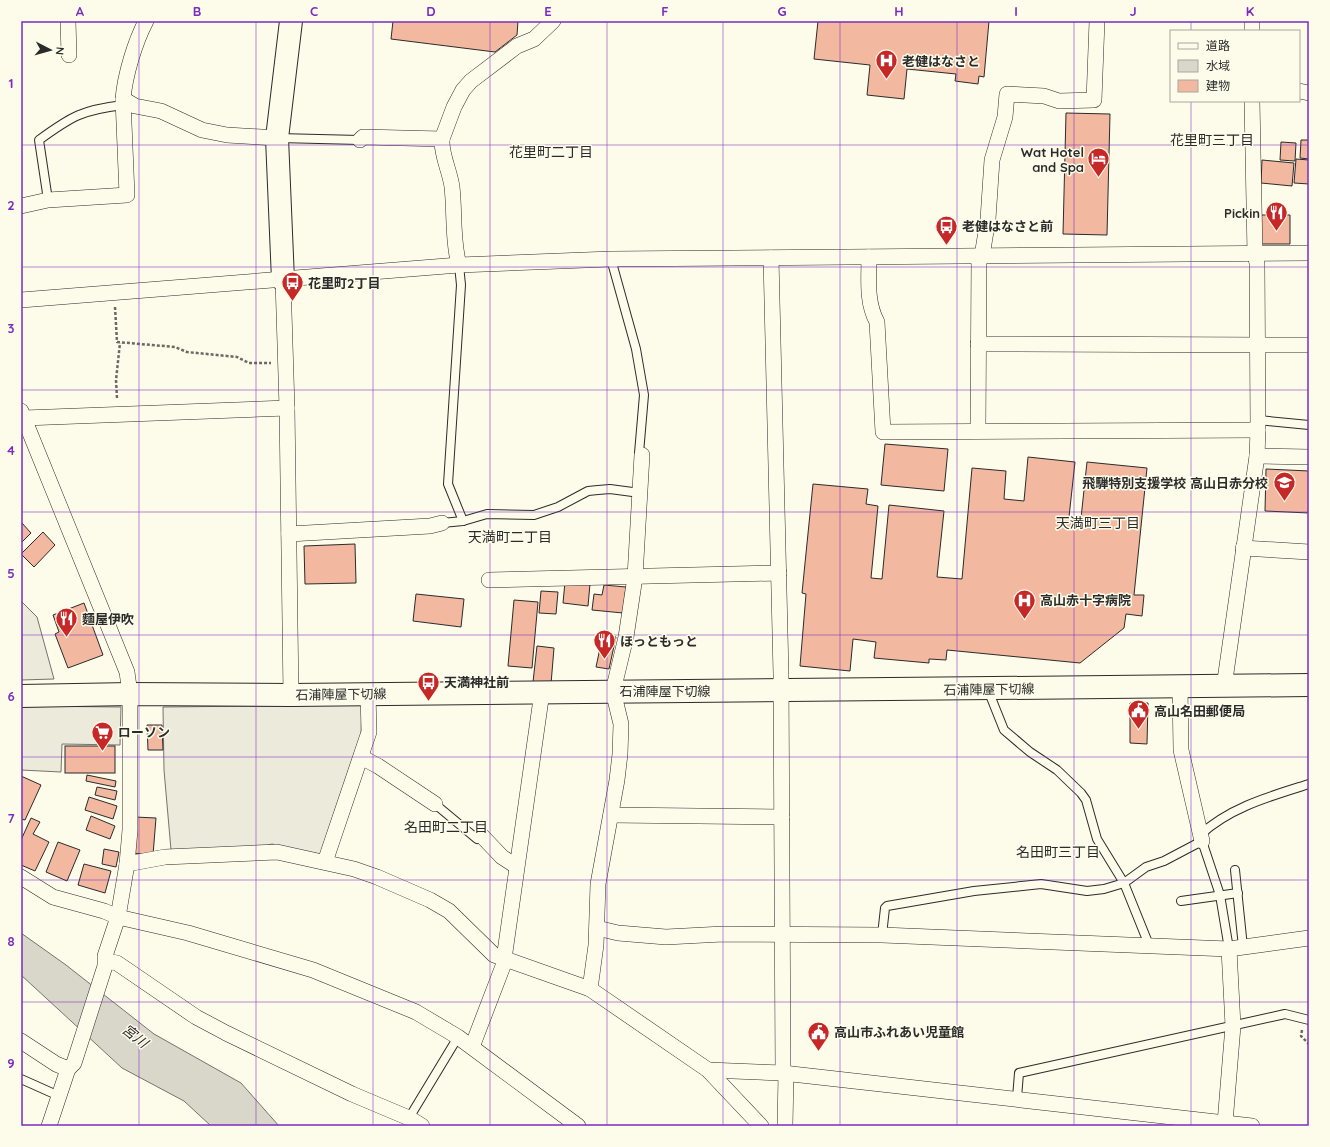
<svg xmlns="http://www.w3.org/2000/svg" width="1330" height="1147" font-family="Quicksand,'Noto Sans JP',sans-serif">
	<rect width="100%" height="100%" fill="#fdfbea"/>
	<!-- parking -->
	<g fill="#eceadb" stroke="#74746e">
		<polygon points="21,601 37,617 54,679 21,680"/>
		<polygon points="362,705 361,734 320,855 272,844 265,846 171,850 164,770 163,707"/>
		<polygon points="21,706 121,707 120,745 62,744 61,772 21,770"/>
	</g>
	<!-- water -->
	<polygon fill="#d8d7c9" stroke="#74746e" points="21,933 66,965 154,1034 241,1083 279,1126 211,1126 184,1101 122,1068 21,975"/>
	<!-- building -->
	<g fill="#f2b8a0" stroke="#2b2b2b">
		<polygon points="393,21 518,21 517,35 495,52 391,39"/>
		<polygon points="818,21 989,21 984,77 979,76 978,84 955,81 956,74 907,69 904,99 867,95 870,65 814,59"/>
		<polygon points="1066,113 1110,114 1107,235 1063,234"/>
		<polygon points="1301,140 1309,140 1309,159 1300,158"/>
		<polygon points="1281,142 1296,143 1295,161 1280,160"/>
		<polygon points="1296,159 1309,160 1309,184 1294,183"/>
		<polygon points="1262,160 1294,163 1292,186 1261,183"/>
		<polygon points="1261,215 1290,215 1290,244 1260,244"/>
		<polygon points="885,444 948,449 944,491 881,485"/>
		<polygon points="1028,457 1075,462 1069,517 1081,518 1087,462 1147,468 1134,595 1144,595 1142,616 1126,614 1124,628 1080,663 947,650 946,660 929,659 929,663 874,658 876,642 853,639 850,671 800,666 806,594 802,593 813,484 868,489 866,504 878,506 871,578 882,579 889,505 944,511 937,577 962,579 972,468 1006,471 1004,499 1024,501"/>
		<polygon points="1266,469 1309,471 1309,513 1265,511"/>
		<polygon points="21,522 31,533 21,543"/>
		<polygon points="43,532 55,545 34,567 21,554"/>
		<polygon points="355,544 356,583 305,584 304,546"/>
		<polygon points="565,582 590,584 588,606 563,603"/>
		<polygon points="604,585 626,587 623,613 592,610 594,594 602,595"/>
		<polygon points="541,591 558,592 556,614 539,613"/>
		<polygon points="416,594 464,599 461,627 413,621"/>
		<polygon points="514,600 538,602 532,668 508,666"/>
		<polygon points="84,603 103,655 68,668 55,634 59,632 53,615"/>
		<polygon points="603,634 616,637 609,669 596,667"/>
		<polygon points="537,646 554,648 551,684 533,682"/>
		<polygon points="1130,703 1148,703 1147,744 1130,743"/>
		<polygon points="147,725 162,725 163,750 148,750"/>
		<rect x="65" y="746" width="50" height="27"/>
		<polygon points="87,775 116,781 115,787 86,781"/>
		<polygon points="21,776 41,785 25,820 21,819"/>
		<polygon points="97,787 117,791 115,800 95,795"/>
		<polygon points="89,797 117,806 113,819 85,810"/>
		<polygon points="91,816 115,826 110,839 86,830"/>
		<polygon points="135,817 156,818 153,855 133,853"/>
		<polygon points="31,818 40,822 33,834 49,842 35,871 21,865 21,840"/>
		<polygon points="58,842 80,850 67,881 46,872"/>
		<polygon points="104,849 119,852 116,867 102,864"/>
		<polygon points="84,864 111,871 105,893 78,885"/>
	</g>
	<g fill="none" stroke-linecap="round" stroke-linejoin="round">
		<defs>
			<g id="lane">
				<polyline points="278,138 360,140"/>
				<path d="M48,200L39,140C72,116 82,110 123,105"/>
				<polyline points="611,259 636,349 644,395 639,453 642,455"/>
				<polyline points="459,265 461,285 448,484 463,521"/>
				<polyline points="1258,420 1309,425"/>
				<polyline points="442,523 463,521 487,514 534,515 558,507 588,491 598,490 610,489 640,493"/>
				<polyline points="988,690 1004,730 1030,752 1057,770 1081,793 1086,800 1097,839 1124,883 1149,945"/>
				<polyline points="435,804 477,839 481,835"/>
				<path d="M1200,835C1230,807 1271,796 1309,784"/>
				<polyline points="1235,870 1243,947"/>
				<polyline points="1181,901 1238,893"/>
				<polyline points="882,935 885,908 887,906 974,891 1041,884 1087,891 1104,889 1124,883 1146,867 1164,861 1202,841 1220,895 1229,949"/>
				<polyline points="21,1079 59,1096"/>
				<polyline points="1017,1098 1019,1073 1285,1014 1309,1020"/>
				<polyline points="409,1118 458,1037"/>
			</g>
			<g id="street">
				<polyline points="68,21 69,55"/>
				<polyline points="1252,21 1252,31"/>
				<polyline points="1299,91 1309,93"/>
				<path d="M123,99C125,75 135,42 146,21"/>
				<path d="M442,139C441,155 450,171 452,187C455,213 452,239 459,265"/>
				<polyline points="360,140 363,137 442,139 454,107 463,90 471,81 517,46 534,39 553,21"/>
				<polyline points="21,206 48,200 127,195 123,99 135,106 161,111 202,130 227,135 277,138"/>
				<polyline points="982,256 988,219 992,160 1005,117 1007,94 1044,96 1059,101 1094,100 1097,21"/>
				<path d="M869,257C869,278 866,302 877,322L883,432L1258,430"/>
				<polyline points="771,258 781,674 783,1073"/>
				<polyline points="283,280 287,408 291,695"/>
				<polyline points="21,300 459,265 611,259 1309,253"/>
				<polyline points="978,344 1309,345"/>
				<polyline points="21,411 127,672 130,694 130,830 127,864 118,917 105,956 105,966 74,1063 68,1069 49,1126"/>
				<polyline points="24,418 287,408"/>
				<polyline points="978,431 979,256"/>
				<polyline points="1257,456 1309,457"/>
				<polyline points="289,534 430,526 442,523"/>
				<polyline points="1243,548 1309,552"/>
				<polyline points="489,580 779,573"/>
				<polyline points="1180,687 1181,750 1202,841"/>
				<polyline points="1224,687 1257,456 1258,430 1257,263 1255,254 1252,101"/>
				<polyline points="361,757 378,766 435,804"/>
				<polyline points="611,815 782,817"/>
				<polyline points="481,835 502,857 516,866"/>
				<polyline points="325,862 369,732 368,694"/>
				<polyline points="127,864 165,857 277,852 354,869 377,877 430,900 449,911 494,955 590,989 708,1070 761,1126"/>
				<polyline points="21,877 53,897 104,911 118,917 188,933 313,970 416,1012 458,1037 578,1126"/>
				<polyline points="597,928 618,933 666,937 723,934 882,935 1229,949 1309,938"/>
				<polyline points="106,961 117,963 196,1017 226,1033 352,1094 409,1118 422,1126"/>
				<polyline points="590,989 596,945 598,884 617,780 620,754 621,724 613,691 626,637 635,577 642,455"/>
				<polyline points="21,1041 56,1064 68,1069"/>
				<polyline points="472,1047 503,966 542,692"/>
				<polyline points="708,1070 783,1073 1252,1126"/>
				<polyline points="1225,1123 1233,1026 1229,949"/>
				<polyline points="785,1126 786,1074"/>
			</g>
			<g id="secondary">
				<polyline points="283,280 277,138 291,21"/>
				<polyline points="21,696 130,694 291,695 1309,685"/>
			</g>
		</defs>
		<!-- lane casing -->
		<use href="#lane" stroke="#2b2b2b" stroke-width="10"/>
		<!-- street casing -->
		<use href="#street" stroke="#2b2b2b" stroke-width="16"/>
		<!-- secondary casing -->
		<use href="#secondary" stroke="#2b2b2b" stroke-width="24"/>
		<!-- path -->
		<g stroke="#6a6964" stroke-width="2.5" stroke-dasharray="3 2" stroke-linecap="butt">
			<polyline points="115,307 117,342 175,347 187,352 237,357 249,363 271,363"/>
			<polyline points="117,398 116,380 120,343"/>
			<polyline points="1302,1030 1301,1036 1309,1044"/>
		</g>
		<!-- lane -->
		<use href="#lane" stroke="#fdfbea" stroke-width="8"/>
		<!-- street -->
		<use href="#street" stroke="#fdfbea" stroke-width="15"/>
		<!-- secondary -->
		<use href="#secondary" stroke="#fdfbea" stroke-width="22"/>
	</g>
	<!-- grid -->
	<path fill="none" stroke="#7b2cbf" stroke-width="1" stroke-opacity="0.55" d="M139,21V1126M256,21V1126M373,21V1126M490,21V1126M607,21V1126M723,21V1126M840,21V1126M957,21V1126M1074,21V1126M1191,21V31M1191,101V1126M21,145H1309M21,267H1309M21,390H1309M21,512H1309M21,635H1309M21,757H1309M21,880H1309M21,1002H1309"/>
	<!-- icons -->
	<defs>
		<symbol id="hospital-pin" viewBox="-11 -11 22 30"><path d="M0 17L-7.5 6A9.5 9.5 0 1 1 7.5 6Z" fill="#c62828" stroke="#fdfbea"/><path d="M-5-5h3v3.5h4V-5h3V5h-3V1.5h-4V5h-3Z" fill="#fff"/></symbol>
		<symbol id="hotel-pin" viewBox="-11 -11 22 30"><path d="M0 17L-7.5 6A9.5 9.5 0 1 1 7.5 6Z" fill="#c62828" stroke="#fdfbea"/><path d="M-6-4.5h1.5V1H6V5H4.5V3h-9V5H-6ZM-4 0a1.8 1.8 0 1 1 3.6 0ZM.5 0V-2.5h3Q6-2.5 6 0Z" fill="#fff"/></symbol>
		<symbol id="restaurant-pin" viewBox="-11 -11 22 30"><path d="M0 17L-7.5 6A9.5 9.5 0 1 1 7.5 6Z" fill="#c62828" stroke="#fdfbea"/><path d="M-5-6h1v4h1v-4h1v4h1v-4h1v5L-1.5 .5V6h-2V.5L-5-1ZM5-6V6H3V1.5H1.5Q1.5-4 5-6Z" fill="#fff"/></symbol>
		<symbol id="bus-pin" viewBox="-11 -11 22 30"><path d="M0 17L-7.5 6A9.5 9.5 0 1 1 7.5 6Z" fill="#c62828" stroke="#fdfbea"/><path d="M-5-6H5V4H4V6H2V4H-2V6H-4V4H-5ZM-3.5-4V0h7V-4ZM-3.5 1.2v1.5H-2V1.2ZM2 1.2v1.5H3.5V1.2Z" fill="#fff"/></symbol>
		<symbol id="school-pin" viewBox="-11 -11 22 30"><path d="M0 17L-7.5 6A9.5 9.5 0 1 1 7.5 6Z" fill="#c62828" stroke="#fdfbea"/><path d="M0-5L7-2L0 1L-7-2ZM-4 1L0 2.5L4 1V4Q0 6-4 4Z" fill="#fff"/></symbol>
		<symbol id="civic-pin" viewBox="-11 -11 22 30"><path d="M0 17L-7.5 6A9.5 9.5 0 1 1 7.5 6Z" fill="#c62828" stroke="#fdfbea"/><path d="M-.6-6.5H3V-4.5H.6V-3L4-1V1h2V6H-6V1h2V-1L-.6-3ZM-1.2 2.5V6h2.4V2.5Z" fill="#fff"/></symbol>
		<symbol id="supermarket-pin" viewBox="-11 -11 22 30"><path d="M0 17L-7.5 6A9.5 9.5 0 1 1 7.5 6Z" fill="#c62828" stroke="#fdfbea"/><path d="M-6-5.5h2.5l.6 2H6L4.5 2H-2.5L-4.4-4H-6ZM-1.5 3.2a1.3 1.3 0 1 0 .1 0ZM3 3.2a1.3 1.3 0 1 0 .1 0Z" fill="#fff"/></symbol>
	</defs>
	<g fill-rule="evenodd">
		<use href="#hospital-pin" x="874" y="48" width="25" height="34"/>
		<use href="#hotel-pin" x="1086" y="146" width="25" height="34"/>
		<use href="#restaurant-pin" x="1264" y="200" width="25" height="34"/>
		<use href="#bus-pin" x="934" y="214" width="25" height="34"/>
		<use href="#bus-pin" x="280" y="270" width="25" height="34"/>
		<use href="#school-pin" x="1272" y="470" width="25" height="34"/>
		<use href="#hospital-pin" x="1012" y="588" width="25" height="34"/>
		<use href="#restaurant-pin" x="54" y="606" width="25" height="34"/>
		<use href="#restaurant-pin" x="592" y="628" width="25" height="34"/>
		<use href="#bus-pin" x="416" y="670" width="25" height="34"/>
		<use href="#civic-pin" x="1126" y="698" width="25" height="34"/>
		<use href="#supermarket-pin" x="90" y="720" width="25" height="34"/>
		<use href="#civic-pin" x="806" y="1020" width="25" height="34"/>
	</g>
	<g text-anchor="middle" stroke-width="3" stroke-linejoin="round" paint-order="stroke">
		<!-- poi labels -->
		<g font-size="13" font-weight="bold" fill="#2b2b2b" stroke="#fdfbea" text-anchor="start">
			<text x="902" y="66">老健はなさと</text>
			<text x="1084" y="157" text-anchor="end">Wat Hotel<tspan x="1084" dy="15">and Spa</tspan></text>
			<text x="1260" y="218" text-anchor="end">Pickin</text>
			<text x="962" y="231">老健はなさと前</text>
			<text x="308" y="288">花里町2丁目</text>
			<text x="1268" y="488" text-anchor="end">飛騨特別支援学校 高山日赤分校</text>
			<text x="1040" y="605">高山赤十字病院</text>
			<text x="82" y="624">麵屋伊吹</text>
			<text x="620" y="646">ほっともっと</text>
			<text x="444" y="687">天満神社前</text>
			<text x="1154" y="716">高山名田郵便局</text>
			<text x="118" y="737">ローソン</text>
			<text x="834" y="1037">高山市ふれあい児童館</text>
		</g>
		<!-- street labels -->
		<g font-size="13" fill="#2b2b2b" stroke="#fdfbea">
			<text transform="translate(989 689) rotate(-1)" y="5">石浦陣屋下切線</text>
			<text x="665" y="696">石浦陣屋下切線</text>
			<text transform="translate(341 694) rotate(-1)" y="5">石浦陣屋下切線</text>
		</g>
		<!-- neighbourhood labels -->
		<g font-size="14" fill="#2b2b2b" stroke="#fdfbea">
			<text x="1212" y="145">花里町三丁目</text>
			<text x="551" y="157">花里町二丁目</text>
			<text x="1098" y="528">天満町三丁目</text>
			<text x="510" y="542">天満町二丁目</text>
			<text x="446" y="832">名田町二丁目</text>
			<text x="1058" y="857">名田町三丁目</text>
		</g>
		<!-- water labels -->
		<g font-size="14" font-style="italic" fill="#2b2b2b" stroke="#fdfbea">
			<text transform="translate(135 1036) rotate(38)" y="5">宮川</text>
		</g>
	</g>
	<!-- border -->
	<rect width="1330" height="1147" fill="none" stroke="#fdfbea" stroke-width="44"/>
	<!-- legend -->
	<rect x="1170" y="30" width="130" height="72" fill="#fdfbea" stroke="#a9a89e"/>
	<rect x="1178" y="43" width="20" height="6" fill="#fdfbea" stroke="#a9a89e"/>
	<text x="1206" y="50" font-size="12" fill="#2b2b2b">道路</text>
	<rect x="1178" y="60" width="20" height="12" fill="#d8d7c9" stroke="#a9a89e"/>
	<text x="1206" y="70" font-size="12" fill="#2b2b2b">水域</text>
	<rect x="1178" y="80" width="20" height="12" fill="#f2b8a0" stroke="#a9a89e"/>
	<text x="1206" y="90" font-size="12" fill="#2b2b2b">建物</text>
	<!-- north arrow -->
	<g transform="translate(50 50) rotate(96)" stroke="#fdfbea" stroke-width="3" paint-order="stroke">
	<path d="M0-3L7 15L0 10L-7 15Z" fill="#2b2b2b"/>
	<text y="-6" font-size="11" font-weight="bold" text-anchor="middle" fill="#2b2b2b">N</text>
	</g>
	<rect x="22" y="22" width="1286" height="1103" fill="none" stroke="#7b2cbf" stroke-width="1.5"/>
	<g font-size="13" text-anchor="middle" font-weight="bold" fill="#7b2cbf">
		<text x="80" y="16">A</text>
		<text x="197" y="16">B</text>
		<text x="314" y="16">C</text>
		<text x="431" y="16">D</text>
		<text x="548" y="16">E</text>
		<text x="665" y="16">F</text>
		<text x="782" y="16">G</text>
		<text x="899" y="16">H</text>
		<text x="1016" y="16">I</text>
		<text x="1133" y="16">J</text>
		<text x="1250" y="16">K</text>
		<text x="11" y="88">1</text>
		<text x="11" y="210">2</text>
		<text x="11" y="333">3</text>
		<text x="11" y="455">4</text>
		<text x="11" y="578">5</text>
		<text x="11" y="701">6</text>
		<text x="11" y="823">7</text>
		<text x="11" y="946">8</text>
		<text x="11" y="1068">9</text>
	</g>
</svg>
